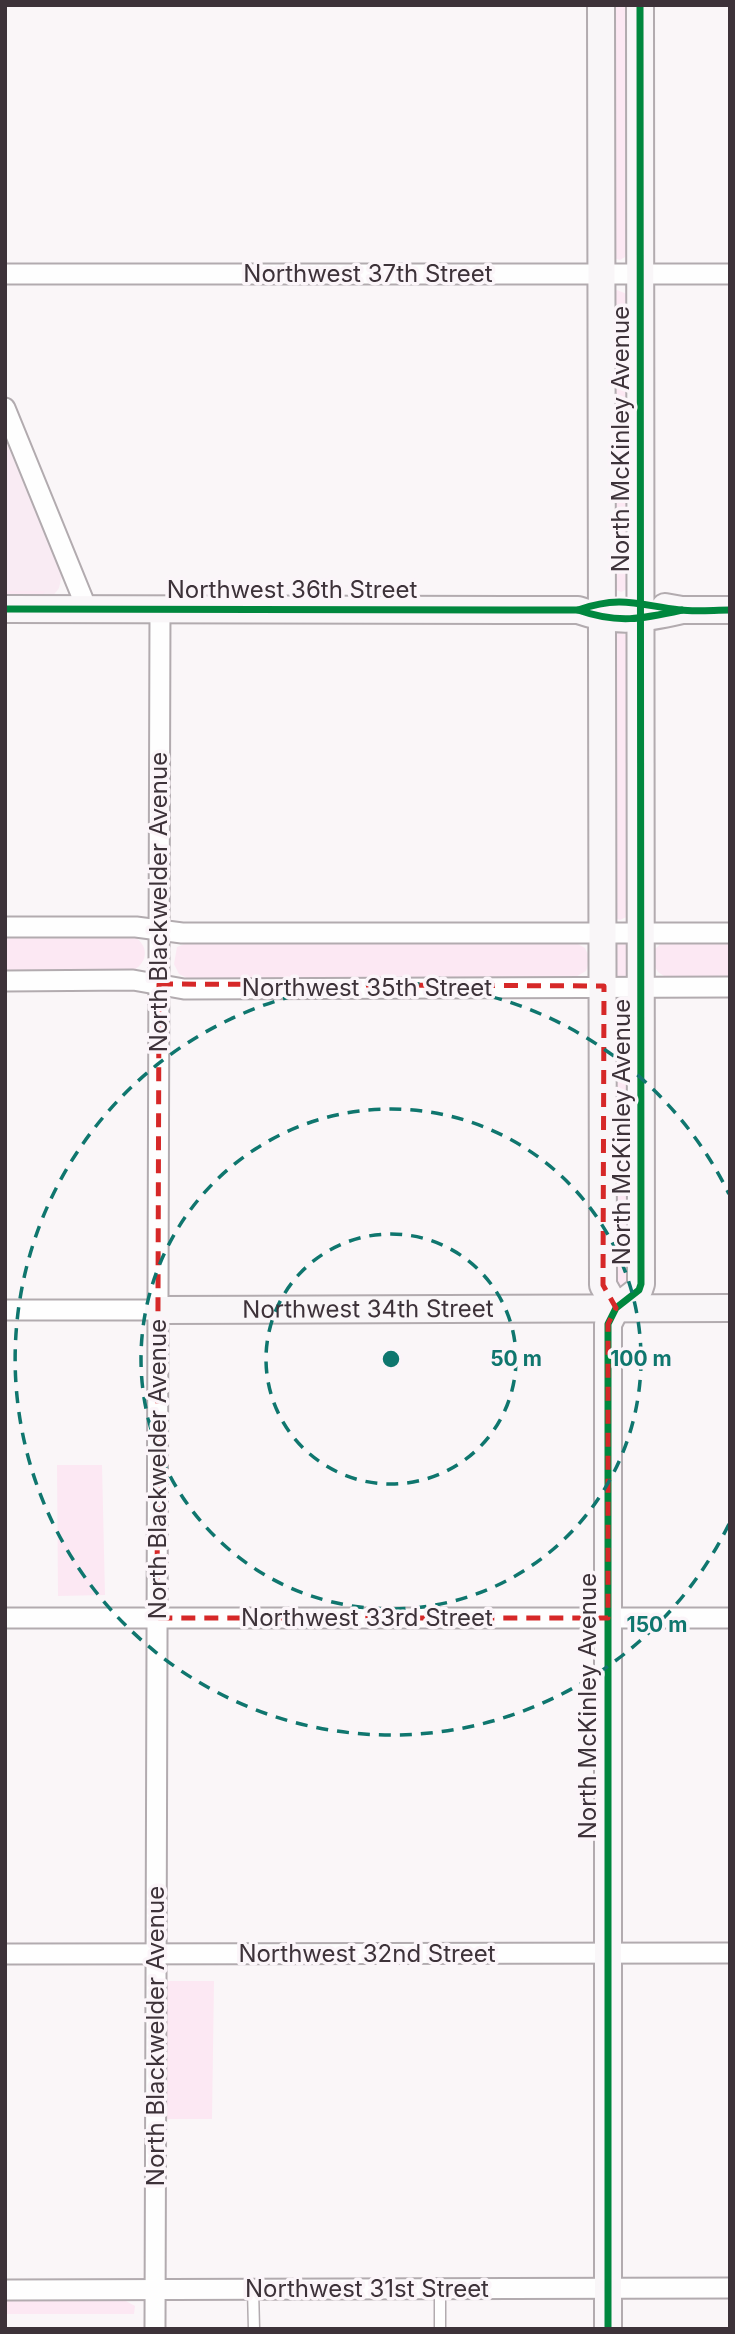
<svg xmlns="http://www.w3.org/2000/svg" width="735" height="2334" font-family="Inter,sans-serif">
	<rect width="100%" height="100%" fill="#faf6f8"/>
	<!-- built -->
	<polygon fill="#f9ebf3" points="5,439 62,575 59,588 52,597 5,599"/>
	<!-- green -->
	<g fill="#fce8f3">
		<polygon points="608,5 632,5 630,254 620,260 614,258"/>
		<polygon points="617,290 629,295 629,588 621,592 614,589 613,293"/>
		<polygon points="5,591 45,591 42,596 5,596"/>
		<polygon points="619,632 627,635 631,915 620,920 613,917 615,634"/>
		<path d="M5,935L134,936C150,947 148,964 130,972L5,973Z"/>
		<polygon points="730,941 730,978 667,978 658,972 652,961 655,949 663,942"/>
		<polygon points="574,942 585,948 590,959 586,971 572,979 189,979 179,974 174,964 177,947 187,943"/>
		<polygon points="618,942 628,943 629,976 621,978 614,974 615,943"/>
		<polygon points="621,1000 629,1004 633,1283 627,1291 613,1288 614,1004"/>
		<polygon points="57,1465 102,1465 105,1595 58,1596"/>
		<polygon points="166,1981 214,1981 212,2119 166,2119"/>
		<polygon points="5,2300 124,2300 135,2306 134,2314 5,2314"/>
	</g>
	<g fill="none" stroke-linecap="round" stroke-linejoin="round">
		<defs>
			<g id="lane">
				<polyline points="253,2289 254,2329"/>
				<polyline points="440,2289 440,2329"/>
			</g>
			<g id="street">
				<polyline points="5,274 730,274"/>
				<polyline points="5,408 87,609"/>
				<polyline points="5,927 136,927 182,933 730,933"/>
				<polyline points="5,981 133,980 184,989 730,987"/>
				<polyline points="5,1310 158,1310"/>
				<polyline points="5,1618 730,1618"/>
				<polyline points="5,1954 730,1953"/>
				<polyline points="5,2290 730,2288"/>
				<polyline points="155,2329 160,609"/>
			</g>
			<g id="secondary">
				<polyline points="601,5 603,1285 616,1308"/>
				<polyline points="665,607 682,610 730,610"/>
				<path d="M5,609L578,610C618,624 642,619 682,610"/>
				<path id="s1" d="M158,1310L730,1308"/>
				<polyline points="608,2329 608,1324 616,1308 639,1290 641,1284 640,5"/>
			</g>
		</defs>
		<!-- lane casing -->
		<use href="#lane" stroke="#b2abaf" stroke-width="13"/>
		<!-- street casing -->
		<use href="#street" stroke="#b2abaf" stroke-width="23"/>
		<!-- secondary casing -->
		<use href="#secondary" stroke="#b2abaf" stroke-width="30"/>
		<!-- lane -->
		<use href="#lane" stroke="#fefefe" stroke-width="10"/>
		<!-- street -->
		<use href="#street" stroke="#fefefe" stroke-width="19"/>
		<!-- secondary -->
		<use href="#secondary" stroke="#f9f6f8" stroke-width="26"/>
		<defs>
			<g id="cycleway">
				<path d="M5,609L578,610C618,624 642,619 682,610"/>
				<path d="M578,610C622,595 638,605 680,610C696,612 714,610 730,610"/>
				<polyline points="608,2329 608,1324 616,1308 639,1290 641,1284 640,5"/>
			</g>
		</defs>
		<!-- cycleway casing -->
		<use href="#cycleway" stroke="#fbf5f9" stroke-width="11"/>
		<!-- cycleway -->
		<use href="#cycleway" stroke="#00873e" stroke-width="7"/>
	</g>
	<!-- marked area -->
	<path fill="none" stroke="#d62828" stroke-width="5" stroke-dasharray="14 9" stroke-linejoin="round" d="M159,984L604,986L603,1285L616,1308L608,1324V1618H157Z"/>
	<!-- distance rings -->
	<g fill="none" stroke="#0f766e" stroke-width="3.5" stroke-dasharray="12 9">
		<circle cx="391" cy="1359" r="125"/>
		<circle cx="391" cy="1359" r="250"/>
		<path d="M729 1524A376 376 0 1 1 729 1194"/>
	</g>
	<g text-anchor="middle" stroke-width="7" stroke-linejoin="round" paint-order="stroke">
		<!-- street labels -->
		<g font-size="24" fill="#3d3239" stroke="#fbf5f9">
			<text x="368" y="282">Northwest 37th Street</text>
			<text transform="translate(621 439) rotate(-90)" y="8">North McKinley Avenue</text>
			<text x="292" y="598">Northwest 36th Street</text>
			<text transform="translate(159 902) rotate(-90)" y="8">North Blackwelder Avenue</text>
			<text x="367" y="996">Northwest 35th Street</text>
			<text transform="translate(622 1132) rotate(-90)" y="8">North McKinley Avenue</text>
			<text dy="8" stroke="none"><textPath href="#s1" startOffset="210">Northwest 34th Street</textPath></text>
			<text transform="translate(158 1469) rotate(-90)" y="8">North Blackwelder Avenue</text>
			<text x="367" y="1626">Northwest 33rd Street</text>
			<text transform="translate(588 1706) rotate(-90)" y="8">North McKinley Avenue</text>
			<text x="367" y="1962">Northwest 32nd Street</text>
			<text transform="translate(156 2036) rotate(-90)" y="8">North Blackwelder Avenue</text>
			<text x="367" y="2297">Northwest 31st Street</text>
		</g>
	</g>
	<circle cx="391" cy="1359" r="10" fill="#0f766e" stroke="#fbf5f9" stroke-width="3.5"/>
	<g font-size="21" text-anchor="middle" font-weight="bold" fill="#0f766e" stroke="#fbf5f9" stroke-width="7" stroke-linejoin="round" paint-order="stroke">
		<text x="516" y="1366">50 m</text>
		<text x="641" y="1366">100 m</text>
		<text x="657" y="1632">150 m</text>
	</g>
	<!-- border -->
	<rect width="735" height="2334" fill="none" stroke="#3d3239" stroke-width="14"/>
</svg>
